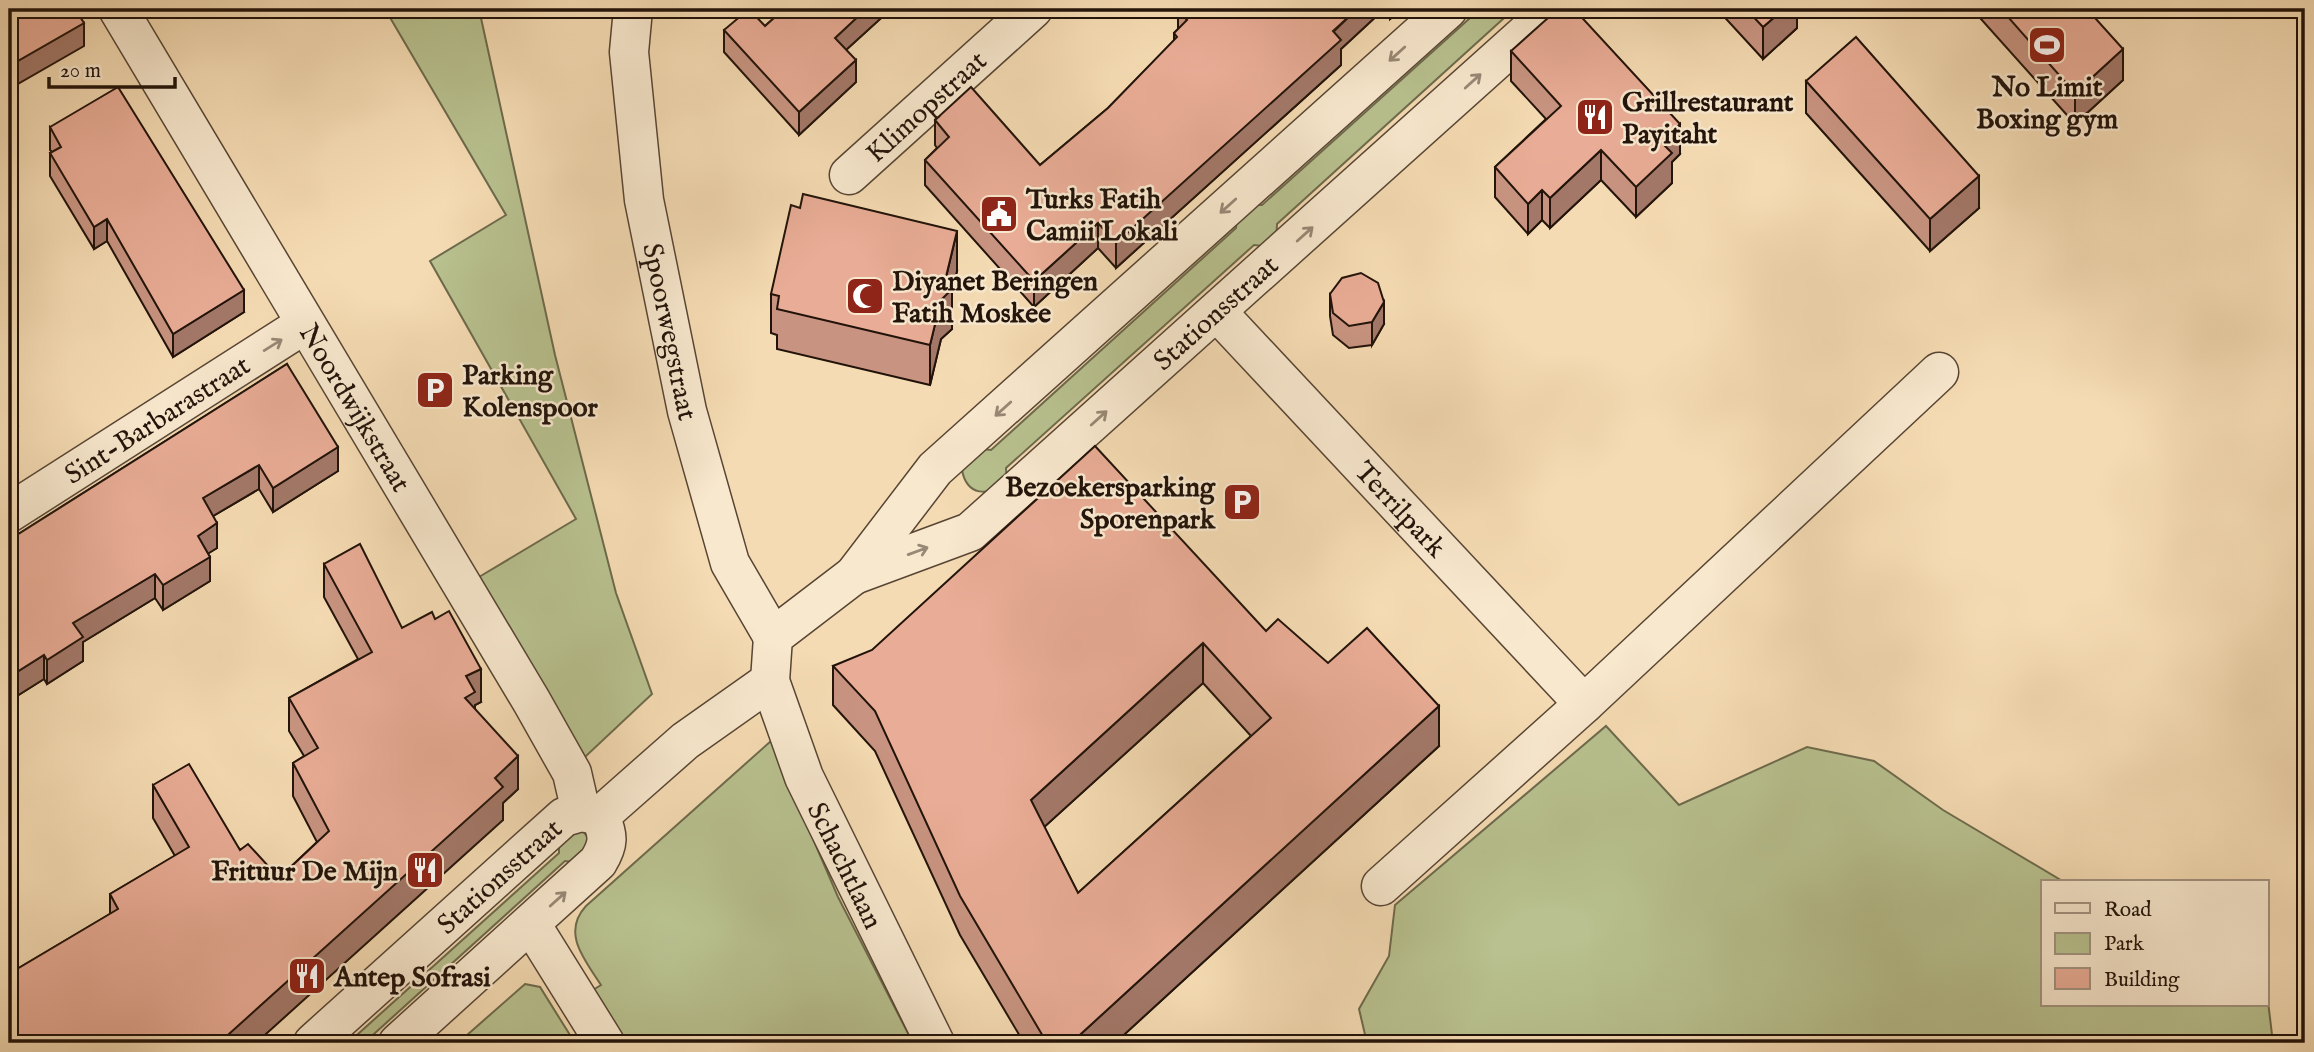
<svg xmlns="http://www.w3.org/2000/svg" width="2314" height="1052" font-family="'IM FELL English',serif">
	<rect width="100%" height="100%" fill="#f5dbb3"/>
	<filter id="stains"><feTurbulence type="fractalNoise" baseFrequency=".00286" numOctaves="4"/><feColorMatrix values="0 0 0 0 .2 0 0 0 0 .09 0 0 0 0 .02 0 0 0 .5 -.17"/></filter>
	<radialGradient id="worn" r=".72"><stop offset=".6" stop-color="#630" stop-opacity="0"/><stop offset="1" stop-color="#630" stop-opacity=".3"/></radialGradient>
	<!-- green -->
	<g fill="#b8c18f" stroke="#6d6a4c" stroke-width="2">
		<polygon points="385,9 479,9 555,355 616,593 652,694 585,757 479,577 576,519 430,261 506,215"/>
		<path d="M1480,9H1514L1277,224L1276,242L1272,247L1254,245L1006,468L1007,485C988,495 967,497 962,470L974,448L991,450L1236,228L1238,209L1243,205H1262Z"/>
		<polygon points="1606,726 1679,805 1807,747 1874,761 1943,810 2064,882 2043,882 2043,1005 2267,1005 2267,993 2273,1043 1367,1043 1359,1009 1389,956 1395,905"/>
		<path d="M771,741L838,897L913,1043H626L593,990L601,985C585,960 561,933 586,906Z"/>
		<polygon points="582,830 592,842 584,863 565,861 364,1043 348,1043 559,853 559,835"/>
		<polygon points="525,984 540,987 575,1043 458,1043"/>
	</g>
	<g fill="none" stroke-linecap="round" stroke-linejoin="round">
		<defs>
			<g id="minor">
				<path id="s1" d="M118,9L532,702L572,773L581,812"/>
				<path id="s2" d="M633,9L629,52L644,200L687,411L730,563L773,637"/>
				<path id="s3" d="M849,175L1033,9"/>
				<path id="s4" d="M1218,313L1584,704"/>
				<path id="s5" d="M9,513L305,324"/>
				<path id="s6" d="M854,575L970,532L1553,9"/>
				<polyline points="600,816 685,741 770,681"/>
				<polyline points="1381,886 1584,704 1939,372"/>
				<polyline points="531,924 605,1043"/>
				<path id="s7" d="M313,1043L564,817L581,812L600,816C609,836 609,844 598,862L398,1043"/>
				<polyline points="935,1043 804,777 770,681 773,637 854,575 935,469 1448,9"/>
			</g>
		</defs>
		<!-- minor casing -->
		<use href="#minor" stroke="#574534" stroke-width="41"/>
		<!-- minor -->
		<use href="#minor" stroke="#f8e8ce" stroke-width="38"/>
	</g>
	<!-- wall -->
	<g fill="#c89481" stroke="#22130a" stroke-width="2" fill-rule="evenodd">
		<polygon points="784,9 891,9 846,50 856,82 799,135 724,52 724,30 765,26"/>
		<polygon points="1179,9 1402,9 1390,19 1382,11 1341,49 1341,65 1116,268 1098,248 1034,307 925,185 925,160 937,148 935,145 935,120 1040,165 1108,108 1174,41 1174,33 1178,29 1178,10"/>
		<polygon points="1717,9 1797,9 1797,28 1763,59"/>
		<polygon points="1972,9 2087,9 2123,80 2075,124"/>
		<polygon points="1511,51 1680,154 1672,162 1672,183 1636,217 1601,180 1550,228 1542,220 1528,234 1495,197 1495,167 1546,119 1511,81"/>
		<polygon points="1806,81 1979,208 1930,251 1806,113"/>
		<polygon points="50,127 244,312 173,357 107,241 94,249 50,176 50,153 52,152 50,150"/>
		<polygon points="957,271 952,291 952,329 941,339 930,385 777,349 777,335 771,333 771,294"/>
		<polygon points="1330,294 1384,324 1372,345 1349,348 1333,335 1330,316"/>
		<polygon points="287,364 338,471 273,512 259,489 213,516 217,548 208,553 210,581 163,610 155,598 83,642 83,661 47,684 44,679 9,701 9,540"/>
		<polygon points="324,564 402,628 481,702 475,705 475,709 518,789 503,803 503,820 17,969 110,914 110,894 175,856 153,818 153,785 279,878 317,842 293,796 293,763 304,756 289,731 289,698 358,659 324,597"/>
		<path d="M1266,631L1328,663L1439,746L1115,1043H1024L960,935L875,751L833,705V666ZM1203,683L1251,736L1078,893L1044,827Z"/>
	</g>
	<!-- shaded-wall -->
	<g fill="#a37869" stroke="#22130a" stroke-width="2">
		<polygon points="866,9 891,9 835,60 835,38"/>
		<polygon points="1357,9 1382,9 1382,11 1341,49 1341,65 1116,268 1116,243"/>
		<polygon points="1390,9 1402,9 1390,19"/>
		<polygon points="1784,9 1797,9 1797,28 1763,59 1763,27"/>
		<polygon points="84,23 84,46 9,89 9,66"/>
		<polygon points="2123,49 2123,80 2075,124 2075,93"/>
		<polygon points="856,60 856,82 799,135 799,112"/>
		<polygon points="1680,124 1680,154 1672,162 1672,183 1636,217 1636,187 1662,143"/>
		<polygon points="1601,150 1601,180 1550,228 1550,198"/>
		<polygon points="1979,176 1979,208 1930,251 1930,219"/>
		<polygon points="1542,190 1542,220 1528,234 1528,204"/>
		<polygon points="107,219 107,241 94,249 94,227"/>
		<polygon points="1098,223 1098,248 1034,307 1034,281"/>
		<polygon points="957,231 957,271 952,291 952,329 941,339 930,385 930,345"/>
		<polygon points="244,290 244,312 173,357 173,334"/>
		<polygon points="1384,302 1384,324 1372,345 1372,322"/>
		<polygon points="18,426 18,448 9,454 9,432"/>
		<polygon points="338,447 338,471 273,512 273,488"/>
		<polygon points="259,465 259,489 203,522 203,498"/>
		<polygon points="217,523 217,548 198,560 198,536"/>
		<polygon points="210,557 210,581 163,610 163,585"/>
		<polygon points="155,574 155,598 83,642 83,661 47,684 47,660 73,623"/>
		<polygon points="1203,643 1203,683 1031,839 1031,800"/>
		<polygon points="44,655 44,679 9,701 9,677"/>
		<polygon points="481,669 481,702 475,705 475,725 465,698 466,676"/>
		<polygon points="1439,706 1439,746 1115,1043 1071,1043"/>
		<polygon points="518,756 518,789 503,803 503,820 256,1043 219,1043"/>
	</g>
	<!-- building -->
	<g fill="#e9ac96" stroke="#22130a" stroke-width="2" fill-rule="evenodd">
		<polygon points="9,9 75,9 84,23 9,66"/>
		<polygon points="749,9 765,26 784,9 866,9 835,38 856,60 799,112 724,30"/>
		<polygon points="1179,9 1357,9 1333,31 1341,40 1116,243 1098,223 1034,281 925,160 949,137 935,120 971,87 1040,165 1108,108 1177,37 1174,33 1187,20 1178,10"/>
		<polygon points="1558,9 1574,9 1680,124 1662,143 1672,153 1636,187 1601,150 1550,198 1542,190 1528,204 1495,167 1561,106 1511,51"/>
		<polygon points="1746,9 1784,9 1763,27"/>
		<polygon points="2001,9 2087,9 2123,49 2075,93"/>
		<polygon points="1856,37 1979,176 1930,219 1806,81"/>
		<polygon points="118,87 244,290 173,334 107,219 94,227 50,153 61,147 50,127"/>
		<polygon points="803,194 957,231 946,277 952,289 941,300 930,345 777,309 779,296 771,294 791,205 800,208"/>
		<polygon points="1361,273 1378,283 1384,302 1372,322 1349,326 1333,313 1330,294 1342,278"/>
		<polygon points="287,364 338,447 273,488 259,465 203,498 217,523 198,536 210,557 163,585 155,574 73,623 83,637 47,660 44,655 9,677 9,540"/>
		<polygon points="9,411 18,426 9,432"/>
		<path d="M1095,446L1266,631L1278,619L1328,663L1367,628L1439,706L1071,1043H1047L960,896L875,711L833,666L872,650ZM1203,643L1271,718L1078,893L1031,800Z"/>
		<polygon points="360,544 402,628 432,612 435,619 449,611 481,669 466,676 475,692 465,698 518,756 495,778 503,787 219,1043 9,1043 9,956 17,969 118,909 110,894 189,847 153,785 189,764 240,850 248,844 279,878 329,831 293,763 318,748 289,698 372,652 324,564"/>
	</g>
	<!-- one-way arrows -->
	<defs><path id="oneway-shaft" d="M-6 0H5M1.5-3L5.5 0L1.5 3" fill="none" stroke-width="1.6" stroke-linecap="round" stroke-linejoin="round" transform="scale(1.75)"/></defs>
	<g stroke="#988876">
		<use href="#oneway-shaft" transform="translate(1397 54) rotate(138)"/>
		<use href="#oneway-shaft" transform="translate(1473 81) rotate(-42)"/>
		<use href="#oneway-shaft" transform="translate(1228 206) rotate(138)"/>
		<use href="#oneway-shaft" transform="translate(1305 234) rotate(-42)"/>
		<use href="#oneway-shaft" transform="translate(273 345) rotate(-32)"/>
		<use href="#oneway-shaft" transform="translate(1003 409) rotate(138)"/>
		<use href="#oneway-shaft" transform="translate(1099 418) rotate(-42)"/>
		<use href="#oneway-shaft" transform="translate(918 551) rotate(-20)"/>
		<use href="#oneway-shaft" transform="translate(558 899) rotate(-42)"/>
	</g>
	<!-- icons -->
	<defs>
		<symbol id="stadium-square" viewBox="-11 -11 22 22"><rect x="-9" y="-9" width="18" height="18" rx="4" fill="#8f2418" stroke="#f8e8ce"/><path d="M0-5a6.5 5 0 1 0 0 10a6.5 5 0 1 0 0-10ZM-3.5-1.8h7v3.6h-7Z" fill="#fff"/></symbol>
		<symbol id="restaurant-square" viewBox="-11 -11 22 22"><rect x="-9" y="-9" width="18" height="18" rx="4" fill="#8f2418" stroke="#f8e8ce"/><path d="M-5-6h1v4h1v-4h1v4h1v-4h1v5L-1.5 .5V6h-2V.5L-5-1ZM5-6V6H3V1.5H1.5Q1.5-4 5-6Z" fill="#fff"/></symbol>
		<symbol id="civic-square" viewBox="-11 -11 22 22"><rect x="-9" y="-9" width="18" height="18" rx="4" fill="#8f2418" stroke="#f8e8ce"/><path d="M-.6-6.5H3V-4.5H.6V-3L4-1V1h2V6H-6V1h2V-1L-.6-3ZM-1.2 2.5V6h2.4V2.5Z" fill="#fff"/></symbol>
		<symbol id="mosque-square" viewBox="-11 -11 22 22"><rect x="-9" y="-9" width="18" height="18" rx="4" fill="#8f2418" stroke="#f8e8ce"/><path d="M3.5-4.9A6 6 0 1 0 3.5 4.9A5 5 0 1 1 3.5-4.9Z" fill="#fff"/></symbol>
		<symbol id="parking-square" viewBox="-11 -11 22 22"><rect x="-9" y="-9" width="18" height="18" rx="4" fill="#8f2418" stroke="#f8e8ce"/><path d="M-3.5-5.5H1a3.5 3.5 0 0 1 0 7H-1V5.5H-3.5ZM-1-3.4V-.6H.8a1.4 1.4 0 0 0 0-2.8Z" fill="#fff"/></symbol>
	</defs>
	<g fill-rule="evenodd">
		<use href="#stadium-square" x="2025" y="23" width="44" height="44"/>
		<use href="#restaurant-square" x="1573" y="95" width="44" height="44"/>
		<use href="#civic-square" x="977" y="192" width="44" height="44"/>
		<use href="#mosque-square" x="843" y="274" width="44" height="44"/>
		<use href="#parking-square" x="413" y="368" width="44" height="44"/>
		<use href="#parking-square" x="1220" y="480" width="44" height="44"/>
		<use href="#restaurant-square" x="403" y="848" width="44" height="44"/>
		<use href="#restaurant-square" x="285" y="954" width="44" height="44"/>
	</g>
	<g text-anchor="middle" stroke-width="5" stroke-linejoin="round" paint-order="stroke">
		<!-- poi labels -->
		<g font-size="28" font-weight="bold" fill="#22130a" stroke="#f8e8ce" text-anchor="start">
			<text x="2047" y="96" text-anchor="middle">No Limit<tspan x="2047" dy="32">Boxing gym</tspan></text>
			<text x="1622" y="111">Grillrestaurant<tspan x="1622" dy="32">Payitaht</tspan></text>
			<text x="1026" y="208">Turks Fatih<tspan x="1026" dy="32">Camii Lokali</tspan></text>
			<text x="892" y="290">Diyanet Beringen<tspan x="892" dy="32">Fatih Moskee</tspan></text>
			<text x="462" y="384">Parking<tspan x="462" dy="32">Kolenspoor</tspan></text>
			<text x="1215" y="496" text-anchor="end">Bezoekersparking<tspan x="1215" dy="32">Sporenpark</tspan></text>
			<text x="398" y="880" text-anchor="end">Frituur De Mijn</text>
			<text x="334" y="986">Antep Sofrasi</text>
		</g>
		<!-- street labels -->
		<g font-size="28" fill="#22130a" stroke="#f8e8ce">
			<text dy="10" stroke="none"><textPath href="#s3" startOffset="103">Klimopstraat</textPath></text>
			<text dy="10" stroke="none"><textPath href="#s6" startOffset="453">Stationsstraat</textPath></text>
			<text dy="10" stroke="none"><textPath href="#s2" startOffset="326">Spoorwegstraat</textPath></text>
			<text dy="10" stroke="none"><textPath href="#s1" startOffset="464">Noordwijkstraat</textPath></text>
			<text dy="10" stroke="none"><textPath href="#s5" startOffset="175">Sint-Barbarastraat</textPath></text>
			<text dy="10" stroke="none"><textPath href="#s4" startOffset="268">Terrilpark</textPath></text>
			<text transform="translate(846 865) rotate(64)" y="10">Schachtlaan</text>
			<text dy="10" stroke="none"><textPath href="#s7" startOffset="250">Stationsstraat</textPath></text>
		</g>
	</g>
	<!-- margin -->
	<rect width="2314" height="1052" fill="none" stroke="#f5dbb3" stroke-width="35"/>
	<rect x="10" y="10" width="2293" height="1031" fill="none" stroke="#22130a" stroke-width="3.5"/>
	<rect x="18" y="18" width="2279" height="1017" fill="none" stroke="#22130a" stroke-width="2"/>
	<!-- legend -->
	<rect x="2041" y="880" width="228" height="126" fill="#f8e8ce" stroke="#a29380" stroke-width="2"/>
	<rect x="2055" y="903" width="35" height="10" fill="#f8e8ce" stroke="#a29380" stroke-width="2"/>
	<text x="2104" y="916" font-size="21" fill="#22130a">Road</text>
	<rect x="2055" y="933" width="35" height="21" fill="#b8c18f" stroke="#a29380" stroke-width="2"/>
	<text x="2104" y="950" font-size="21" fill="#22130a">Park</text>
	<rect x="2055" y="968" width="35" height="21" fill="#e9ac96" stroke="#a29380" stroke-width="2"/>
	<text x="2104" y="986" font-size="21" fill="#22130a">Building</text>
	<!-- scale -->
	<path d="M49 77v10h126v-10" fill="none" stroke="#22130a" stroke-width="3.5"/>
	<text x="60" y="77" font-size="21" fill="#22130a" stroke="#f8e8ce" stroke-width="5" paint-order="stroke">20 m</text>
	<rect width="100%" height="100%" filter="url(#stains)"/>
	<rect width="100%" height="100%" fill="url(#worn)"/>
</svg>
